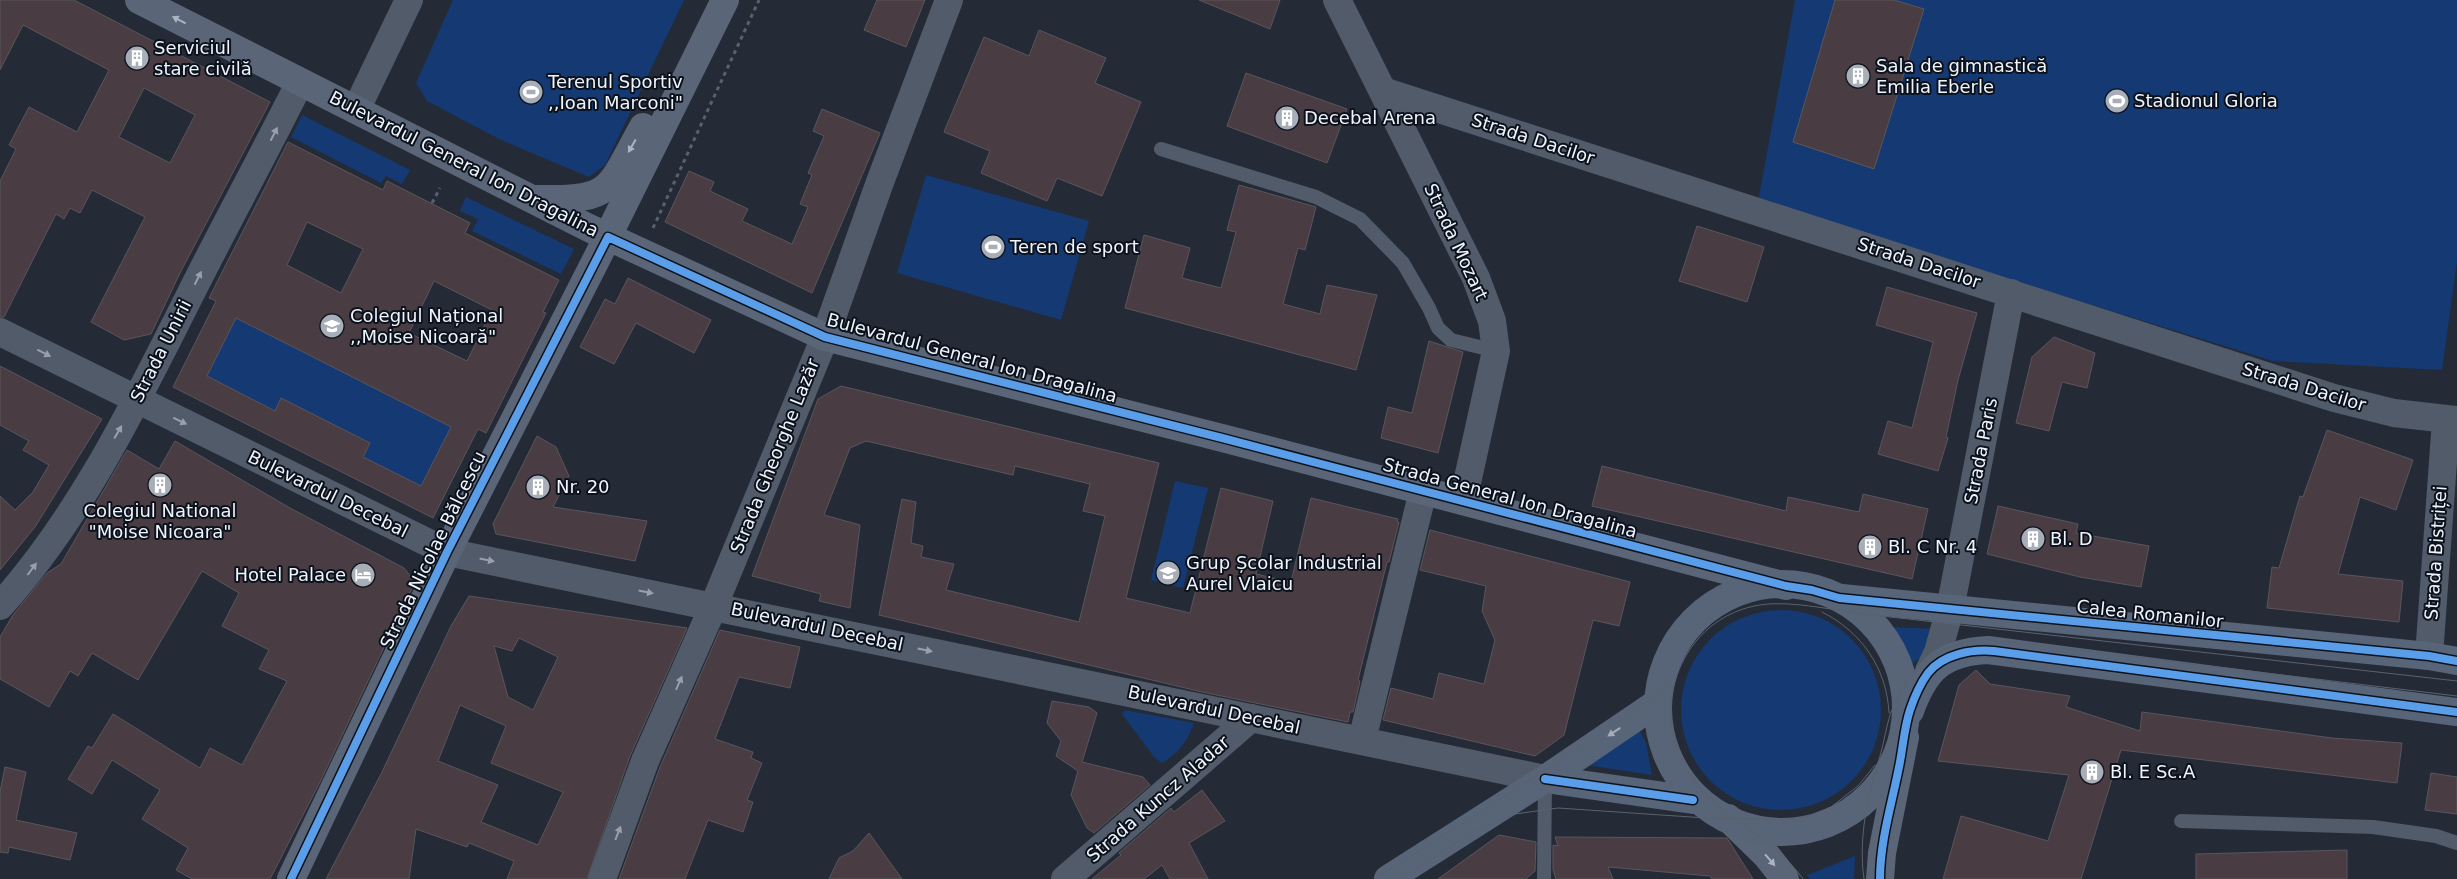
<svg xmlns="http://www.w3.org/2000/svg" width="2457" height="879" font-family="'DejaVu Sans',sans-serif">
	<rect width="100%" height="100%" fill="#242b37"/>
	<!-- green -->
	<g fill="#143973">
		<polygon points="453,0 684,0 605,165 589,177 501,140 427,101 416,83"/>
		<polygon points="1795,0 2457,0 2457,261 2442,370 2273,361 1758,202"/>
		<polygon points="302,115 410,170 402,184 386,176 381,183 291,137"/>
		<polygon points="926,175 1089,221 1061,320 897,273"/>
		<polygon points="466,197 574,249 561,274 472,231 478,219 460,211"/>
		<polygon points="236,318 451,427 421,486 363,457 370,443 281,398 275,411 207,376"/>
		<polygon points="1175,481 1208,488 1183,588 1151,580"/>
		<circle cx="1781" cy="710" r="100"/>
		<polygon points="1891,627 1937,629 1928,652 1912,664 1903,645"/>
		<path d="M1125,710L1194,723C1187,742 1179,752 1162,763L1155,758L1122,714Z"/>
		<polygon points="1637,725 1646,743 1652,775 1579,764"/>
		<polygon points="1855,856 1854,879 1810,879 1807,875"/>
	</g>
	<!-- building -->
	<g fill="#493c42" stroke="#5a565b" fill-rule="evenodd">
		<path d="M0,0H74L270,102L180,273L151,334L124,340L91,322L145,217L92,190L80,213L70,208L64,219L56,214L4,317H0V181L16,149L9,145L29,107L77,132L109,70L23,25L0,70ZM144,88L195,115L170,163L119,137Z"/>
		<polygon points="877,0 925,0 906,47 864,30"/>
		<polygon points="1199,0 1280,0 1270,29"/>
		<polygon points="1835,0 1894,0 1924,9 1874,169 1793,142"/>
		<polygon points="1039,30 1106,58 1095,83 1141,102 1102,196 1057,178 1047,201 981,173 990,151 944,132 984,37 1029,56"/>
		<polygon points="1246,73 1347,109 1327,163 1227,126"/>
		<polygon points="822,109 880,133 812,293 665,222 689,171 714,182 710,191 748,209 742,221 792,244 808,207 800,204 812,175 808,173 824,136 813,131"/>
		<path d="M288,142L383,190L387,181L470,223L465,233L559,280L543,312L546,313L486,433L478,429L433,518L173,387L216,301L209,298ZM307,222L363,249L341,293L287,265ZM434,281L492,310L467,361L409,333ZM236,318L451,427L421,486L363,457L370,443L281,398L275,411L207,376Z"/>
		<polygon points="1239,185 1316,207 1305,250 1298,248 1283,304 1320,314 1327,285 1377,295 1356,370 1125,308 1144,235 1190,248 1182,278 1221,288 1236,232 1227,230"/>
		<polygon points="1697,226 1764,247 1747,302 1679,281"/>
		<polygon points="628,278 711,320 694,353 636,323 614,364 580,347 605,299 615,304"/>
		<polygon points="1887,287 1977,313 1958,380 1946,437 1948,438 1938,471 1878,454 1888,421 1912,428 1933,342 1876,325"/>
		<polygon points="2054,337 2095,353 2087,388 2062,382 2049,431 2016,423 2032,357"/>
		<polygon points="1429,341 1463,352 1438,453 1381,438 1388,407 1412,413"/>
		<polygon points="0,366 102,419 35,527 0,570 0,496 15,510 33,492 49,465 23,450 29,441 0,425"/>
		<polygon points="841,386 1159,463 1126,598 1190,613 1221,488 1273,501 1256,574 1291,582 1311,498 1398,519 1397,522 1399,522 1389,562 1387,562 1358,680 1360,681 1353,712 1350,712 1348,722 1202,692 879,615 902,499 916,502 911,543 923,546 921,557 954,564 946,590 1079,622 1105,516 1083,511 1090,484 1015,466 1013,475 866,441 850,448 824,515 860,525 850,608 819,601 821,594 752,576 818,399"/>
		<polygon points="2327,430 2413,460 2396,510 2360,497 2338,574 2403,581 2399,622 2267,608 2272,567 2279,568 2300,496 2303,497"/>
		<polygon points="537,436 556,447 569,476 553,507 647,521 635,561 496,534 493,524"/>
		<polygon points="175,441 290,508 404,568 415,582 320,782 270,879 192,879 176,870 188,848 142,819 160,790 112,760 92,794 68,779 88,746 92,748 113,714 200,768 210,748 242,765 287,681 259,669 269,650 222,626 239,593 202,571 138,680 92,653 78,676 70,671 49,707 0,679 0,637 13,615 47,573 61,564 127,450 159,469"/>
		<polygon points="1602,466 1786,511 1788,497 1859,512 1863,494 1928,509 1912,579 1592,506"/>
		<polygon points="1998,506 2078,524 2076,533 2149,546 2141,587 2080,577 1987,554"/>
		<polygon points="1430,530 1630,582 1619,626 1593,620 1564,735 1535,756 1383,720 1391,688 1433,699 1439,673 1484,684 1495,640 1482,611 1486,586 1420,570"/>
		<path d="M469,596L687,628L630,756L587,879H507L514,861L469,843L467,847L416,829L409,879H326L382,772L451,626ZM519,638L558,657L533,710L508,697L494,646L512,651ZM460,705L506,726L491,763L563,792L538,845L481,822L498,785L438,761Z"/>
		<polygon points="720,630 800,647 790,688 739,677 715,739 753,752 751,758 762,763 747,800 753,802 743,832 708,820 685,879 619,879 660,767"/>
		<polygon points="1976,670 1990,684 2070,696 2066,707 2140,731 2142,712 2332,738 2402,743 2397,783 2121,750 2081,879 1943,879 1961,816 2048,841 2069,775 1938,761 1959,685"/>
		<polygon points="1052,701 1089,707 1097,713 1082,762 1143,777 1150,785 1094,833 1087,828 1071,795 1078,771 1056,756 1061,741 1047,723"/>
		<polygon points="5,767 26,772 16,820 77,833 70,860 9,847 8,853 0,852 0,792"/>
		<polygon points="2431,773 2457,777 2457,814 2425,810"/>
		<polygon points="1202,790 1225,821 1189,843 1208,879 1170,879 1162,865 1144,879 1092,879 1121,855 1119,853 1171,808 1174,812"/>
		<polygon points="869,833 902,879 829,879 839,858 853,851"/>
		<polygon points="1499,835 1536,842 1535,871 1526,879 1438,879"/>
		<polygon points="1555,837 1727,838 1753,879 1712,879 1710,876 1608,867 1613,879 1556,879 1553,870 1553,845 1558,846"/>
		<polygon points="2347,850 2347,879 2196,879 2196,854"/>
	</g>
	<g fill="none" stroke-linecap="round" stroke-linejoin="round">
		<!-- path -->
		<g stroke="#5a616c" stroke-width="3" stroke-dasharray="4 4" stroke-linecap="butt">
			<polyline points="432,203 440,188"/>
			<polyline points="653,228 759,0"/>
		</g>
		<!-- service -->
		<g stroke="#525b6a" stroke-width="14">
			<polyline points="1161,149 1316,197 1360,219 1403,263 1429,308 1438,328 1451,340 1496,351"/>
			<polyline points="2181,821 2373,827 2436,836 2457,843"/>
			<polyline points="1544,879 1545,779"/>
		</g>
		<!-- minor -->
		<g stroke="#525b6a" stroke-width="28">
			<polyline points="1337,0 1476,278 1492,321 1496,351 1463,501"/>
			<polyline points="1383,91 2334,398 2394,413 2457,420"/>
			<polyline points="356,110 409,0"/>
			<path d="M0,606C81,516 135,404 189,297C225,225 264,154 300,82"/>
			<polyline points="2429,656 2446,420"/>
			<polyline points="1929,671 1938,652 1950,609 2011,293"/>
			<polyline points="1362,740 1423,491"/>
			<polyline points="602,879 645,761 714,605 825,337 880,182 949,0"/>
			<polyline points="1065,879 1251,718"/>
		</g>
		<!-- tertiary -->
		<polyline stroke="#525b6a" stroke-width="28" points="0,332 447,552 1545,779"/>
		<!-- secondary -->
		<g stroke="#5a6678" stroke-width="28">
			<polyline points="139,0 589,228 825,337 1226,439 1786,586"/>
			<path d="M536,199C615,200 607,191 643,127"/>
			<polyline points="1728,818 1767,856 1785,879"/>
			<polyline points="291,879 447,552 596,260 725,0"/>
			<polyline points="1880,879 1882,853 1905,737"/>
		</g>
		<!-- primary -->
		<g stroke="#586478" stroke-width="28">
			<circle cx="1782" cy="708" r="124"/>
			<polyline points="1842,598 2429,656 2457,661"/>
			<path d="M1910,711C1925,669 1943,652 1988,650L2457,712"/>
			<polyline points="1545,779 1693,800"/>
			<polyline points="1388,879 1545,779 1654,705"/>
		</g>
		<!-- tram -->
		<g stroke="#5b626e" stroke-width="1">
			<path d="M1822,612C1862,632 1887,669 1889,713"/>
			<polyline points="1375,879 1588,743 1656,695 1675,676"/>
			<polyline points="1399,879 1472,833 1515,814 1558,808 1706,818 1786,820 1806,817 1831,807 1858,786 1875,765"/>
			<path d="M1803,879C1775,839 1725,821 1694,780C1646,718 1676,623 1754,606C1786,599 1831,610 1864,614L2457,681"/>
			<path d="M1864,879C1858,837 1868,795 1880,756C1884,742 1886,728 1890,715C1906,670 1937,643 1984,639L2457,696"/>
		</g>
		<defs>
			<g id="cycleway">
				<polyline points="1545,779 1693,800"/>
				<polyline points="291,879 447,552 608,237 825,337 1226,439 1786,586 1812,590 1839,598 2429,656 2457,661"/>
				<path d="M1880,879C1880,841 1892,803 1899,767C1903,748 1904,728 1910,710C1914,698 1920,684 1928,673C1943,654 1972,649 1994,651L2457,712"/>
			</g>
		</defs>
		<!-- cycleway casing -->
		<use href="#cycleway" stroke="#0c121c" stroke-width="11"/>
		<!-- cycleway -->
		<use href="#cycleway" stroke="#5a9eea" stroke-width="8"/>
	</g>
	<!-- one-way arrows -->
	<defs><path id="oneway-solid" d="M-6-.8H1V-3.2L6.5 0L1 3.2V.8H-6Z" transform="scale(1.25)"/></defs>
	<g fill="#acb4c1">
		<use href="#oneway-solid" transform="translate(179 20) rotate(-153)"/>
		<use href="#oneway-solid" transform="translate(632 146) rotate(120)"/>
		<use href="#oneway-solid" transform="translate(1770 860) rotate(49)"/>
	</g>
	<g fill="#99a0ac">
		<use href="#oneway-solid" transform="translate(274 134) rotate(-63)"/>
		<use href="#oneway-solid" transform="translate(198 278) rotate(-63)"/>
		<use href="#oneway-solid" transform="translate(44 353) rotate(27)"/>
		<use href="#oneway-solid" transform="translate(180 421) rotate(26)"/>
		<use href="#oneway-solid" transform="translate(118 432) rotate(-60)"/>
		<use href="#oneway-solid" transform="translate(487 560) rotate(11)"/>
		<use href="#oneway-solid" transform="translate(32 569) rotate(-53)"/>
		<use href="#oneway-solid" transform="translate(646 592) rotate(11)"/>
		<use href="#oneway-solid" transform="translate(925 650) rotate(12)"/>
		<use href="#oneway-solid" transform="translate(679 683) rotate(-66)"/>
		<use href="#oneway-solid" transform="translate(618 833) rotate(-69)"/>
	</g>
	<use fill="#a4acba" href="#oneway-solid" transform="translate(1614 732) rotate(146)"/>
	<!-- icons -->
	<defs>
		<symbol id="building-disc" viewBox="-11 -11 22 22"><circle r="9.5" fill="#a8aeb8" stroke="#0c121c"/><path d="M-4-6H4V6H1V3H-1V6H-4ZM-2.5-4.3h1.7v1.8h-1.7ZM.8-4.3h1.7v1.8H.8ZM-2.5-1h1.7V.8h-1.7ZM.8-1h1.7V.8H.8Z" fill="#fff"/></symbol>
		<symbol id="stadium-disc" viewBox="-11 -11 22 22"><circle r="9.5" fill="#a8aeb8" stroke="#0c121c"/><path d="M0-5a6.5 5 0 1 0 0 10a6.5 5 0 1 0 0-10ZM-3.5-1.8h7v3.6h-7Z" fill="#fff"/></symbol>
		<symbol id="school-disc" viewBox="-11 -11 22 22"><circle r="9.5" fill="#a8aeb8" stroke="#0c121c"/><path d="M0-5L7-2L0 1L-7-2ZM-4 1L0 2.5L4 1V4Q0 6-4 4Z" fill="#fff"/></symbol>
		<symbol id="hotel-disc" viewBox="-11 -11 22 22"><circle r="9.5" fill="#a8aeb8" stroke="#0c121c"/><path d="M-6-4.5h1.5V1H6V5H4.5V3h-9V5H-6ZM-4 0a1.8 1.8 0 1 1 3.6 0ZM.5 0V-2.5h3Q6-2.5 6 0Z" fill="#fff"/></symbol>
	</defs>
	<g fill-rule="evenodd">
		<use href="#building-disc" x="123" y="44" width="28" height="28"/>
		<use href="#building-disc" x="1844" y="62" width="28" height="28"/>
		<use href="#stadium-disc" x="517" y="78" width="28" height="28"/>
		<use href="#stadium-disc" x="2103" y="87" width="28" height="28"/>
		<use href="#building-disc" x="1273" y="104" width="28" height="28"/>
		<use href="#stadium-disc" x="979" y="233" width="28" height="28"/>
		<use href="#school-disc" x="318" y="312" width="28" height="28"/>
		<use href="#building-disc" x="146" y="471" width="28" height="28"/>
		<use href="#building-disc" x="524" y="473" width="28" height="28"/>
		<use href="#building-disc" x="2019" y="525" width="28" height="28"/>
		<use href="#building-disc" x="1856" y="533" width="28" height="28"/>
		<use href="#school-disc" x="1154" y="559" width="28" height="28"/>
		<use href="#hotel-disc" x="349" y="561" width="28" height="28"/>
		<use href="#building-disc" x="2078" y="758" width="28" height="28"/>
	</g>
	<g text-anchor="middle" stroke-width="4" stroke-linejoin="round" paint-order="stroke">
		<!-- poi labels -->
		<g font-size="18" fill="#eff4fd" stroke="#0c121c" text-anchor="start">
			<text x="154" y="54">Serviciul<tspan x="154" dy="21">stare civilă</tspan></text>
			<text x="1876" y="72">Sala de gimnastică<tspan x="1876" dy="21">Emilia Eberle</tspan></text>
			<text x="548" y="88">Terenul Sportiv<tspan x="548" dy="21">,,Ioan Marconi"</tspan></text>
			<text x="2134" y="107">Stadionul Gloria</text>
			<text x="1304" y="124">Decebal Arena</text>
			<text x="1010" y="253">Teren de sport</text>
			<text x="350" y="322">Colegiul Național<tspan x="350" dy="21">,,Moise Nicoară"</tspan></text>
			<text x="556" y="493">Nr. 20</text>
			<text x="160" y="517" text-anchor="middle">Colegiul National<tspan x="160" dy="21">"Moise Nicoara"</tspan></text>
			<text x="2050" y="545">Bl. D</text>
			<text x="1888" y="553">Bl. C Nr. 4</text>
			<text x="1186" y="569">Grup Școlar Industrial<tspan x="1186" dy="21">Aurel Vlaicu</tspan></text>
			<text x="346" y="581" text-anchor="end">Hotel Palace</text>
			<text x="2110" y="778">Bl. E Sc.A</text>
		</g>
		<!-- street labels -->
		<g font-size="18" fill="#eff4fd" stroke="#0c121c">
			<text transform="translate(1533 139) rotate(18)" y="6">Strada Dacilor</text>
			<text transform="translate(464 164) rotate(27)" y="6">Bulevardul General Ion Dragalina</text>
			<text transform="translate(1456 242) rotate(65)" y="6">Strada Mozart</text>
			<text transform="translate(1919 263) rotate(18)" y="6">Strada Dacilor</text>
			<text transform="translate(161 351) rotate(-63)" y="6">Strada Unirii</text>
			<text transform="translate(972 358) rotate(15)" y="6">Bulevardul General Ion Dragalina</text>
			<text transform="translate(2304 387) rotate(17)" y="6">Strada Dacilor</text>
			<text transform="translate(1981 451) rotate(-79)" y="6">Strada Paris</text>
			<text transform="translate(775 456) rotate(-68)" y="6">Strada Gheorghe Lazăr</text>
			<text transform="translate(328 494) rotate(26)" y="6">Bulevardul Decebal</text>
			<text transform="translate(1510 498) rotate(15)" y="6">Strada General Ion Dragalina</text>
			<text transform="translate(433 550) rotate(-64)" y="6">Strada Nicolae Bălcescu</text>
			<text transform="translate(2436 553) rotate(-86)" y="6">Strada Bistriței</text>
			<text transform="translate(2150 614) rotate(6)" y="6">Calea Romanilor</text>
			<text transform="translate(817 627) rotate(12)" y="6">Bulevardul Decebal</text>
			<text transform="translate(1214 710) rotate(12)" y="6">Bulevardul Decebal</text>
			<text transform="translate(1158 799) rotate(-41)" y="6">Strada Kuncz Aladar</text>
		</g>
	</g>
</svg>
